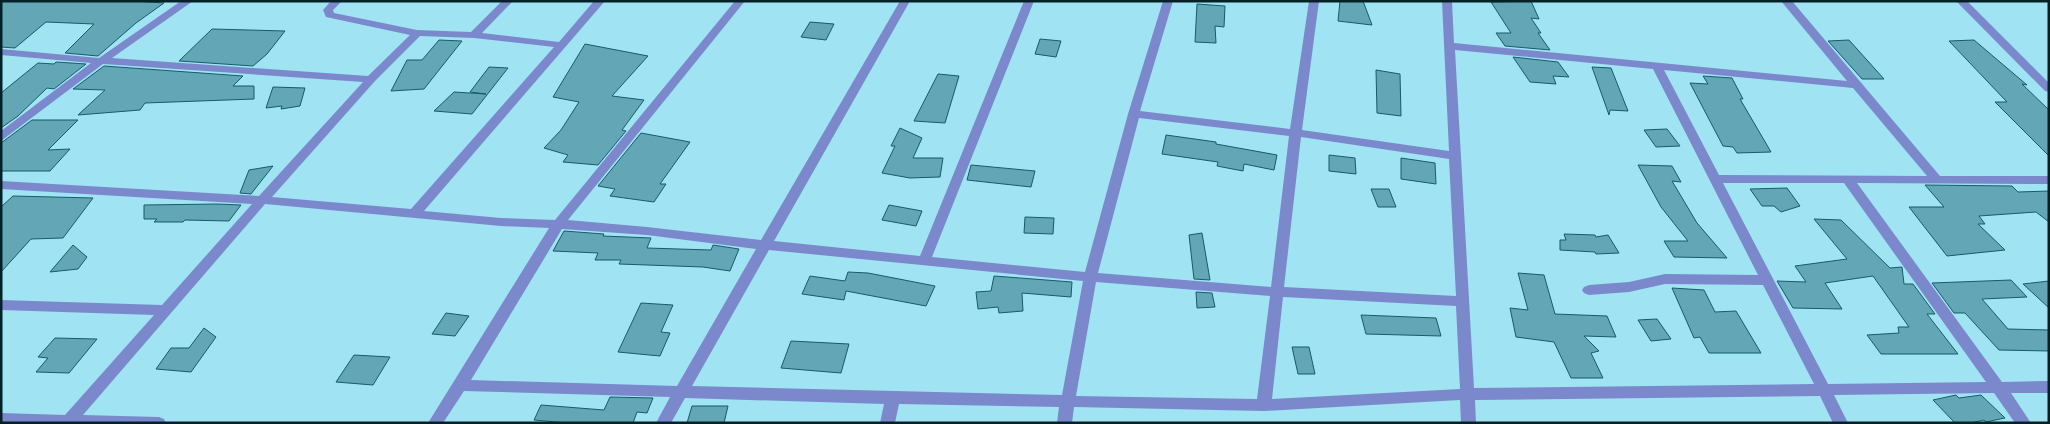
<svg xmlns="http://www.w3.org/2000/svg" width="2050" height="424" font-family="'PT Sans Narrow',sans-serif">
	<rect width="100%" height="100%" fill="#a0e4f4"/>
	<!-- building -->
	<g fill="#63a6b5" stroke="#135d6b">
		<polygon points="1,1 134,1 164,3 136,23 98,56 65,53 94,24 46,22 15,48 1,47"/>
		<polygon points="1340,1 1363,1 1372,25 1338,21"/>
		<polygon points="1531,1 1539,19 1531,18 1541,33 1538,33 1550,50 1505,46 1496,33 1511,33 1491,2"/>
		<polygon points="1197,4 1225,6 1224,27 1215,26 1216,43 1195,42"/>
		<polygon points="810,22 834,24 826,40 801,37"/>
		<polygon points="212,29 285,31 267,54 253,66 179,61"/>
		<polygon points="1040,39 1061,41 1056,57 1035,54"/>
		<polygon points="439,40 462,41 424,89 391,91 407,60 422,60"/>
		<polygon points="1849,40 1884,79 1862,79 1828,41"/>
		<polygon points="1974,40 2027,85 2022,84 2049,110 2049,156 1995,102 2007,102 1949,41"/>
		<polygon points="585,44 648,56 612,96 644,100 622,130 626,131 598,165 563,162 568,155 544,148 561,130 579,102 553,97"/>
		<polygon points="1513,57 1558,62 1569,77 1553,76 1556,84 1530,82"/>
		<polygon points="56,62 86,64 54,89 47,88 18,116 1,128 1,93 38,63 54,64"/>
		<polygon points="104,66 243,76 233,86 254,86 254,99 145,103 140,110 78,115 105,90 73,89"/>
		<polygon points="489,67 508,68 472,114 434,111 454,92 486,94 470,92"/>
		<polygon points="1592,67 1611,68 1628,111 1610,110 1609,115"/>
		<polygon points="1376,70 1400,74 1401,116 1377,113"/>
		<polygon points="938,74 959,76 945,123 914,121"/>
		<polygon points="1703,76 1732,78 1743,99 1740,99 1771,152 1737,153 1733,147 1723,146 1690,83 1708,84"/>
		<polygon points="273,87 305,88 300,106 281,109 282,106 266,108"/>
		<polygon points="32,120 78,120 48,150 70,149 50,171 1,171 1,143"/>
		<polygon points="900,128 922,138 913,158 943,158 940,177 910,178 882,173 895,146 891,146"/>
		<polygon points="1667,129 1680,146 1656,147 1644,130"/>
		<polygon points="641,133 690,142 660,184 666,184 654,202 610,196 615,189 598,186"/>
		<polygon points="1166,135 1216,142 1216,144 1277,155 1274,170 1244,164 1243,171 1217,166 1218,162 1162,154"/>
		<polygon points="1329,155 1355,158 1356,174 1329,171"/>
		<polygon points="1401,158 1435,163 1436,184 1401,179"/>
		<polygon points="971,165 1035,171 1031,187 967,180"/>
		<polygon points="1638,165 1672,166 1681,182 1672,181 1697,223 1727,258 1674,257 1664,241 1688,241 1661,207"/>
		<polygon points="273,166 251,194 240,193 249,170"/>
		<polygon points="1925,185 2012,186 2018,192 2049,191 2049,222 2036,212 1979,216 1985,224 1978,224 2005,250 1947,256 1909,207 1944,207"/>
		<polygon points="1787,188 1800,206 1781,212 1774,206 1762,206 1750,189"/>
		<polygon points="1371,189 1389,189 1396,207 1378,207"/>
		<polygon points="13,196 93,198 63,238 31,239 1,272 1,207"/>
		<polygon points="217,204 241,205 229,221 185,220 183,222 154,222 157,219 144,219 144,205"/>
		<polygon points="889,205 922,211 916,226 882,220"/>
		<polygon points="1025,217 1054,218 1053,234 1024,233"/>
		<polygon points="1814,219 1841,220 1890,268 1902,267 1904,284 1913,284 1935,314 1927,314 1958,354 1881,354 1867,335 1899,333 1898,327 1909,327 1873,276 1825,283 1842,309 1793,308 1777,281 1806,282 1795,266 1847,259"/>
		<polygon points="564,231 604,234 603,236 651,238 647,248 711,250 713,245 739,249 730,271 703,267 619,264 621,260 595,260 598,253 553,251"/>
		<polygon points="1202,233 1210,280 1194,279 1189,235"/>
		<polygon points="1564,234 1595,235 1596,237 1608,235 1619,253 1596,254 1595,252 1560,250 1560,240 1566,240"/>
		<polygon points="73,245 87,257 78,269 50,272"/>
		<polygon points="848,272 868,273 935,286 926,306 846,291 844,300 802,294 810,276 845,281"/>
		<polygon points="1518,273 1544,275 1555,314 1607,316 1616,337 1584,336 1599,351 1591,353 1603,378 1571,378 1554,342 1516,337 1510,308 1528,310"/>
		<polygon points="994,276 1072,282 1071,297 1022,293 1023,311 999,313 998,307 978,309 976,292 991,291"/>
		<polygon points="2011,280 2027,297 1982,299 2008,329 2049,330 2049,351 1999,350 1965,313 1954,313 1932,283"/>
		<polygon points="2049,281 2049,308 2023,284"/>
		<polygon points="1672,288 1704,290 1715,312 1736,311 1761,353 1709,353 1700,337 1694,338"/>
		<polygon points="1196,292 1212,293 1215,307 1197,308"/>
		<polygon points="641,303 673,305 661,332 670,333 660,356 618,352"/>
		<polygon points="446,313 469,316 455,336 432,334"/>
		<polygon points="1361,315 1436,318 1441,336 1366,334"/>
		<polygon points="1657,319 1671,339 1651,341 1638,320"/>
		<polygon points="204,328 216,337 191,372 156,369 171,348 189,348"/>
		<polygon points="55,338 97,339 69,373 36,372 48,358 38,357"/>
		<polygon points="791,341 849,344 841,373 781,368"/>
		<polygon points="1292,347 1309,347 1315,374 1298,374"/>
		<polygon points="354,355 390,357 373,385 336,382"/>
		<polygon points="1956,395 1959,398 1981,395 2005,418 1986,422 1984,420 1971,423 1955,423 1933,400"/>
		<polygon points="610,397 653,398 647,413 637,412 633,423 567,423 534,420 541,405 604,410"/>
		<polygon points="692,406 728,406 724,423 687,423"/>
	</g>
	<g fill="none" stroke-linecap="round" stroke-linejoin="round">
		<!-- minor -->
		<g fill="#7b89cc" fill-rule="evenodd">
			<path d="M181,1H193L112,58L368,76L410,35L326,17L323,10L331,1H342L333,10L334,13L417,30L471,32L502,1H513L482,33L559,42L594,1H605L424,211L501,218L555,220L735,1H745L568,220L647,227L761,240L900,1H910L774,241L920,256L1024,1H1034L932,257L1085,272L1128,114L1163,1H1173L1140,111L1290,129L1309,1H1319L1302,130L1449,151L1442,1H1452L1454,43L1847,81L1781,1H1792L1940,176H2049V184L1857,183L2002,382L2049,381V393H2011L2031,423H2015L1994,393L1834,395L1848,423H1833L1820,396L1475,400L1476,423H1461L1460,400L1264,411L1074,407L1072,423H1057L1059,407L899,404L895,423H880L884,404L685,398L671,423H656L670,397L464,391L443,423H428L549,228L501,226L265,204L83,415L159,417L164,419L166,423H1V413L65,415L154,315L1,310V300L162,305L252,204L1,189V181L259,196L363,82L103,64L1,141V131L91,63L1,55V49L99,58ZM420,36L474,38L554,47L411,209L272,197L375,81ZM1455,50L1653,69L1758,275L1665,274L1629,282L1589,285L1584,287L1582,290L1584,293L1589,295L1629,292L1665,284L1763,285L1814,384L1474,388ZM1664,70L1853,88L1927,176L1719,175ZM1139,118L1289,136L1271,287L1098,273ZM1301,137L1449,159L1456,296L1284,287ZM1723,183H1844L1986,382L1828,384ZM562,229L647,235L756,249L677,386L471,380ZM769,250L1083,281L1062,395L692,386ZM1096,282L1270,296L1257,399L1076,396ZM1283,297L1456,306L1460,389L1272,399Z"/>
			<polygon points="1956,1 1967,1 2049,83 2049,92 2045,91"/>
		</g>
	</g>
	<!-- border -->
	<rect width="2050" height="424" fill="none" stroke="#042127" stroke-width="5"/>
</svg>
